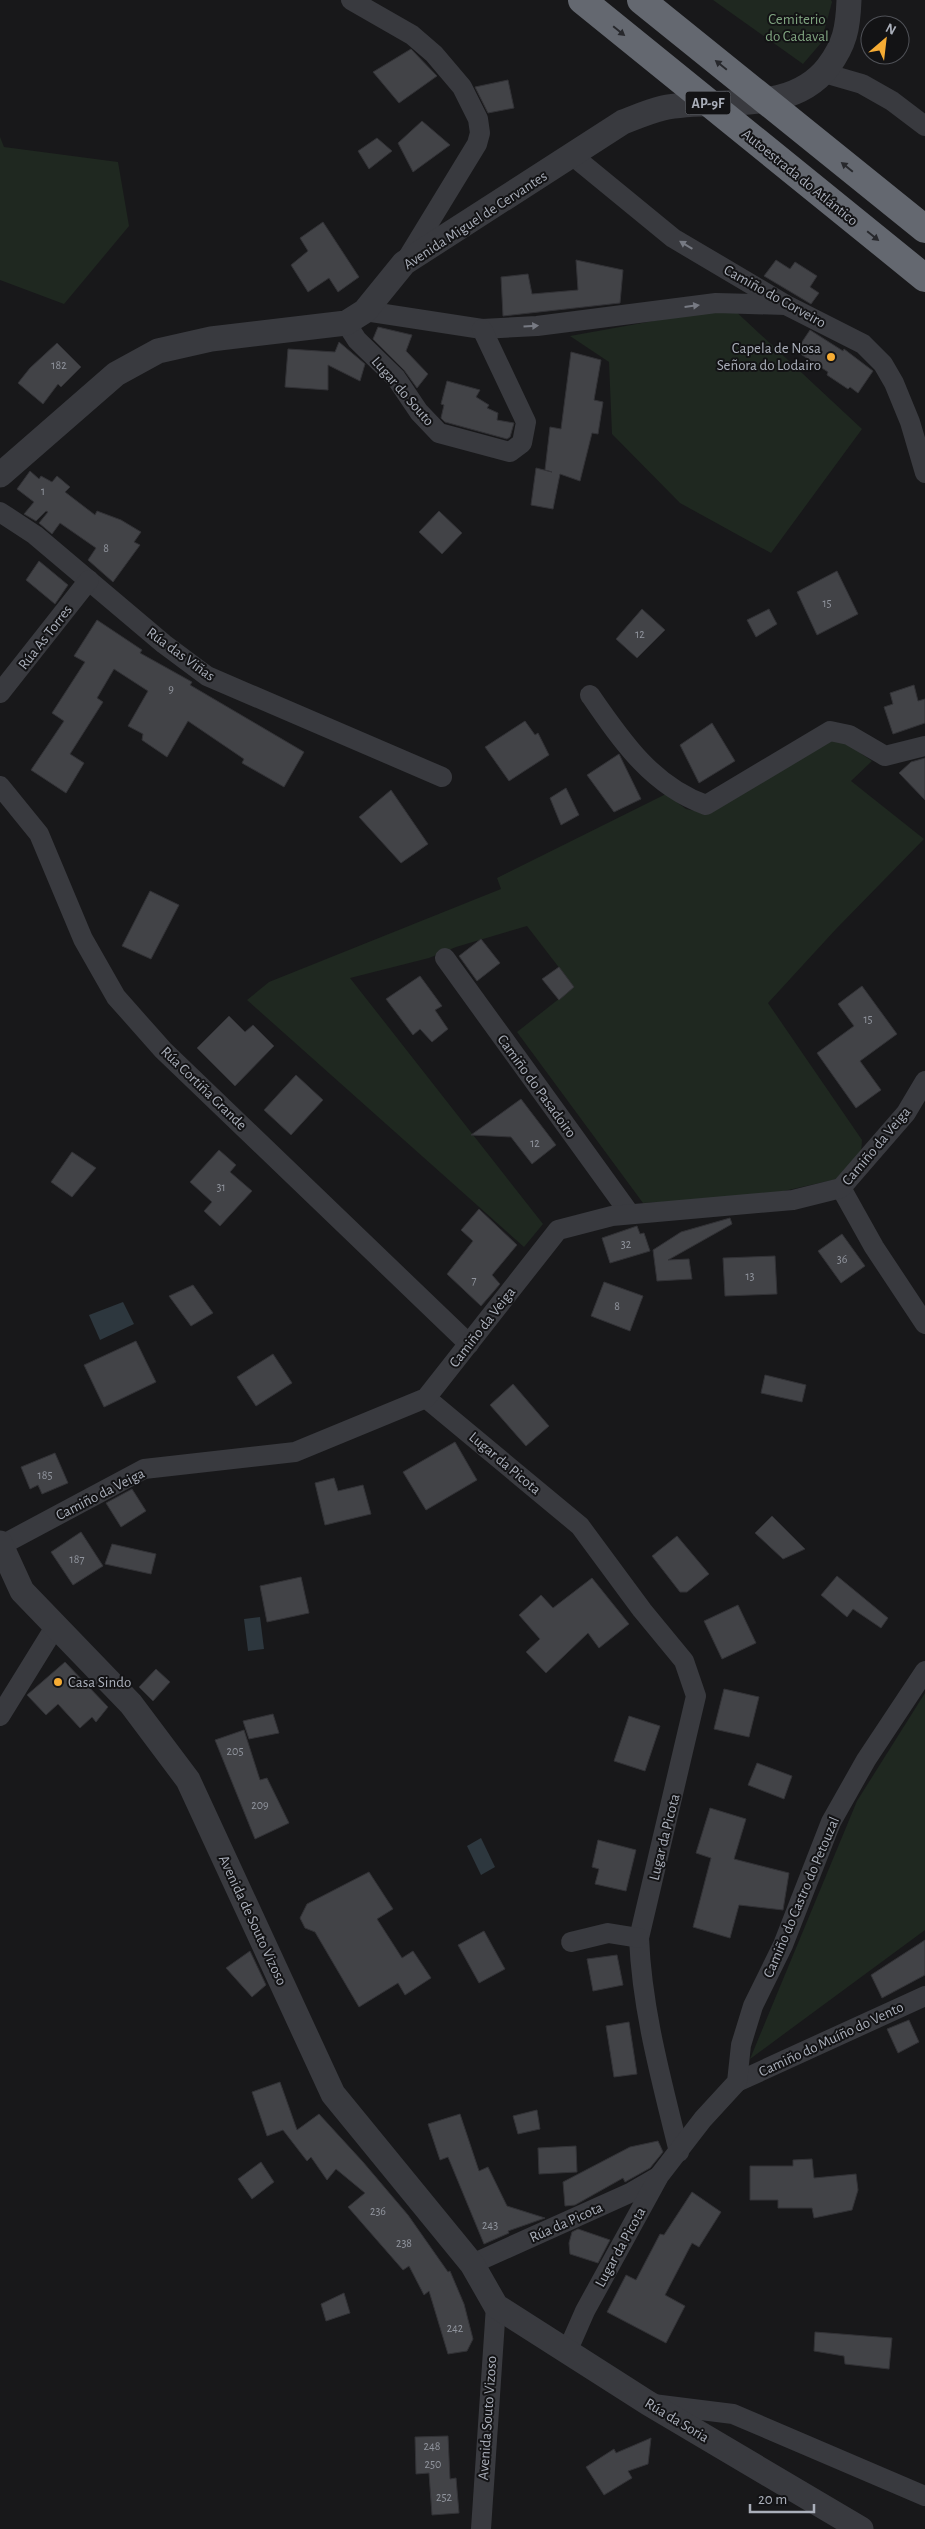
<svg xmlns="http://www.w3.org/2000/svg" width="925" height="2529" font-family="'Alegreya Sans',sans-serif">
	<rect width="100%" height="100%" fill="#18181a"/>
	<!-- green -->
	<g fill="#1f2820">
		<polygon points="713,0 831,0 832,2 821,43 803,64"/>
		<polygon points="0,137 4,147 118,162 129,226 64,304 0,280"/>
		<polygon points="731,307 862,429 771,553 680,503 612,434 609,362 570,336"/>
		<polygon points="834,739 843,741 872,761 851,781 924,839 836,929 768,1003 862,1140 861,1154 837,1179 757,1197 643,1203 517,1032 574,987 527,926 456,947 429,958 350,978 543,1224 524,1247 247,1000 269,982 501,889 497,878 666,794 686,809 700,812"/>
		<polygon points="925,1693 925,1930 750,2059 857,1801"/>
	</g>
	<!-- water -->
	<g fill="#2d373e">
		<polygon points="123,1302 134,1324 100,1340 89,1315"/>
		<polygon points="260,1617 264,1649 248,1651 244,1619"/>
		<polygon points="481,1838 495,1867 481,1875 467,1846"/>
	</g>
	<!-- building -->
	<g fill="#424347" stroke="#323236">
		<polygon points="411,49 437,76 399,103 373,72"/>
		<polygon points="508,80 514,108 488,113 475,87"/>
		<polygon points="422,121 450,145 413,172 398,143"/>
		<polygon points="377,138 392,151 369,169 358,151"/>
		<polygon points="323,222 359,277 338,292 329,278 308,292 291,265 308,251 300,238"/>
		<polygon points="576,260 623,270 620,303 503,316 501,277 528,274 532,294 578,290"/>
		<polygon points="776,260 790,269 795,262 817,276 810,287 819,293 811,304 764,276"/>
		<polygon points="378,327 412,335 406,351 428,374 417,388 404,370 373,339"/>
		<polygon points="810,330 843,351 844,349 873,371 858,393 850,387 848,389 827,375 828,372 796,351"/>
		<polygon points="339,342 365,364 360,381 328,365 328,390 285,387 288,349 335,352"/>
		<polygon points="57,343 81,367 61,387 58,384 43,404 18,383 30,368"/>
		<polygon points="571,352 601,360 594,400 603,402 598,434 592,433 580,481 560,474 553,509 531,505 536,468 552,472 545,470 550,427 561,429"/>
		<polygon points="447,381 480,390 476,397 489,405 487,408 498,413 497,420 514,423 510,437 507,439 445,422 441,418 444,405 441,404"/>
		<polygon points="30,471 39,479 41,476 52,482 57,476 70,487 65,492 95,515 97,511 121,520 141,532 134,542 140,545 113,582 88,560 96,548 60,523 52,534 39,523 48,512 46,511 36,521 24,514 34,502 17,489"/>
		<polygon points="439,511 462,533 442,554 419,532"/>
		<polygon points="39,561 68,585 55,604 26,580"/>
		<polygon points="837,571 858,614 817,635 797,592"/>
		<polygon points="642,609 665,630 637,658 616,639"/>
		<polygon points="769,609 777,624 756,637 747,620"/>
		<polygon points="97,620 142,650 140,653 192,682 190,685 304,752 284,787 242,763 244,759 188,721 167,757 142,740 143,734 128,726 148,691 114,669 97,698 103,702 70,754 84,763 66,793 31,770 64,721 52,713 85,662 74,656"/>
		<polygon points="914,685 918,701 925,699 925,723 893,734 884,707 893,704 890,693"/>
		<polygon points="525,721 535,735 538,733 549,755 509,781 485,747"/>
		<polygon points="712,723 735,761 699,783 680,745"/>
		<polygon points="619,754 641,799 614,812 587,775"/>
		<polygon points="925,758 925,800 899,773 911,762"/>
		<polygon points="566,788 579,815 561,825 550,798"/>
		<polygon points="391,790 428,844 401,863 359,817"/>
		<polygon points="150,891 179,905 151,959 122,946"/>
		<polygon points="481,939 500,963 477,981 459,956"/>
		<polygon points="559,967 574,987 559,1000 542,979"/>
		<polygon points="420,976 442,1006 435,1010 448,1029 432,1042 420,1029 413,1035 386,999"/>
		<polygon points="862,986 897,1034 860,1061 881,1090 856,1108 817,1053 854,1026 838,1004"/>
		<polygon points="229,1016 245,1032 253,1025 274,1046 235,1086 197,1048"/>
		<polygon points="296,1075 323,1100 291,1135 264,1110"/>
		<polygon points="521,1099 556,1145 532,1164 511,1137 471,1135"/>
		<polygon points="219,1150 236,1165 230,1172 252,1191 220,1226 204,1211 212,1202 190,1182"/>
		<polygon points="72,1152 96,1168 72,1197 51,1182"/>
		<polygon points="479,1209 517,1245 492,1275 500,1284 481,1306 447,1274 473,1241 461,1230"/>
		<polygon points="730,1218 732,1224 668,1260 689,1259 692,1279 657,1281 653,1250 681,1232"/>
		<polygon points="637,1226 640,1234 644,1233 650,1251 610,1263 602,1238"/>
		<polygon points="842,1234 865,1266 841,1283 818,1251"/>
		<polygon points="775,1256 777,1294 725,1296 723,1258"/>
		<polygon points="604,1282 643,1296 630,1331 591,1316"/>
		<polygon points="193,1285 213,1313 191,1326 169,1296"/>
		<polygon points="136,1341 156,1382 104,1407 84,1365"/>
		<polygon points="273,1354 292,1383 256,1406 237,1377"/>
		<polygon points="765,1375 806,1385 802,1402 761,1393"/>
		<polygon points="513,1384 549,1426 526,1446 490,1405"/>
		<polygon points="455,1442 477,1480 426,1510 403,1472"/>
		<polygon points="55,1453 68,1483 42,1494 38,1485 30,1489 21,1467"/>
		<polygon points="334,1478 338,1491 363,1485 371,1514 325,1525 315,1483"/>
		<polygon points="132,1489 146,1511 121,1527 106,1503"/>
		<polygon points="772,1516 805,1549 783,1559 755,1533"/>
		<polygon points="81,1532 103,1566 73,1585 51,1552"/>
		<polygon points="677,1536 709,1574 687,1592 680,1592 652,1556"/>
		<polygon points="112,1544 156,1554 151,1574 105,1564"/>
		<polygon points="837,1576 888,1618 881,1628 853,1609 847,1617 821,1595"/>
		<polygon points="301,1577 309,1613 267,1622 260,1586"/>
		<polygon points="592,1578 629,1624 599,1648 588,1633 546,1673 526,1652 540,1639 519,1615 541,1595 553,1608"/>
		<polygon points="738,1605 756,1643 722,1659 704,1621"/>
		<polygon points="65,1662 108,1707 96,1722 92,1717 80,1728 58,1704 46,1715 27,1695"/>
		<polygon points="156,1669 170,1682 153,1701 139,1687"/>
		<polygon points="724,1689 759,1697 749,1737 714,1729"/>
		<polygon points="273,1714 279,1733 249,1739 243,1721"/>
		<polygon points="629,1716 660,1726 645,1771 614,1761"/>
		<polygon points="244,1730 260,1780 267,1778 289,1823 255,1839 215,1740"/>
		<polygon points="757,1763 792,1776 784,1799 748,1785"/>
		<polygon points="710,1808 746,1819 734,1859 789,1873 783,1910 739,1905 730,1938 693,1927 711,1858 696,1853"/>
		<polygon points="598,1840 636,1850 626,1891 595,1884 599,1869 592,1867"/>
		<polygon points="369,1872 393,1909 377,1919 402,1958 413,1951 431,1978 405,1995 398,1983 359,2007 315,1932 305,1928 300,1918 307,1904"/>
		<polygon points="484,1931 505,1969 479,1983 458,1945"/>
		<polygon points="925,1940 925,1975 882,1998 871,1975"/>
		<polygon points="250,1951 266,1985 252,1997 226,1968"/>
		<polygon points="617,1955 623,1985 593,1991 587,1959"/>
		<polygon points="909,2020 919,2042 898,2053 887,2029"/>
		<polygon points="629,2022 637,2074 614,2077 606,2026"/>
		<polygon points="280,2082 297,2130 319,2114 363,2162 408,2215 448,2272 450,2271 464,2304 473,2339 467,2351 448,2354 429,2291 424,2295 409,2266 403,2270 348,2207 365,2193 336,2169 327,2180 311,2157 307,2161 283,2130 267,2136 252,2092"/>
		<polygon points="537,2110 540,2129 518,2134 513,2116"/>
		<polygon points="460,2114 479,2171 488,2167 507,2206 545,2218 508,2231 509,2233 484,2244 448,2157 440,2160 428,2124"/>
		<polygon points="658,2141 663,2152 650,2168 625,2182 623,2178 575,2205 565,2206 563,2182 630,2147"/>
		<polygon points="576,2146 577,2172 539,2174 538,2148"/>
		<polygon points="812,2159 814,2178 856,2174 858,2190 852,2210 814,2218 812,2208 778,2208 778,2200 750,2200 750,2166 793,2166 793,2160"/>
		<polygon points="261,2162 274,2182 252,2199 238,2179"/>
		<polygon points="692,2192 721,2212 699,2247 692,2243 665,2295 685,2306 666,2343 607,2312 626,2275 636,2280 660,2234 664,2235"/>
		<polygon points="578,2229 610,2240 598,2263 570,2254 569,2243 572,2232"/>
		<polygon points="344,2293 350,2313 326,2321 321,2304"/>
		<polygon points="815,2332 892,2338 889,2369 845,2364 844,2356 814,2351"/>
		<polygon points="448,2436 450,2479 456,2478 459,2513 432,2515 429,2473 416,2474 415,2437"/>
		<polygon points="651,2438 648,2464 628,2471 632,2478 604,2495 586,2467 614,2449 616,2453"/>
	</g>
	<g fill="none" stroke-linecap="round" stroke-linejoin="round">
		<!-- minor -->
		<g stroke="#393a3f" stroke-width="20">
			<polyline points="351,0 412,35 434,54 462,87 478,119 480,133 477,144 405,262"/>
			<polyline points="824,73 862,84 892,101 925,126"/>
			<polyline points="573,156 673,238 788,306 863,344 883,364 894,383 910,422 925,473"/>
			<polyline points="365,311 482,329 537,326 716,303 786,305"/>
			<polyline points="346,323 357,340 396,378 419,412 439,433 510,452 522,443 526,422 482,329"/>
			<polyline points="0,512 35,535 164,644 207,676 442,777"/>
			<polyline points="0,693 89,580"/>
			<path d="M590,695C621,740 652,786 706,805L830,731L849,735L885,756L925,746"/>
			<polyline points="0,786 39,834 83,939 116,997 163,1050 469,1344"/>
			<polyline points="445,958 630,1214"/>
			<polyline points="841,1188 874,1247 925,1324"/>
			<path d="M426,1398L580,1526L642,1610L684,1661L696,1696L639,1938C642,2011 662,2082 679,2152"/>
			<polyline points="0,1546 144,1469 295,1452 426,1398 558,1230 612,1216 793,1200 841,1188 906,1113 925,1081"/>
			<polyline points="0,1716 55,1627"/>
			<polyline points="571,1942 608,1933 639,1938"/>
			<polyline points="737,2082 925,1996"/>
			<polyline points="472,2264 632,2192 658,2177"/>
			<polyline points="567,2352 585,2311 659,2176 703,2119 737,2082 741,2045 753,2006 783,1945 831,1822 866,1760 925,1671"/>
			<polyline points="653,2404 733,2414 925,2496"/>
			<polyline points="481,2529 496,2306"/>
		</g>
		<!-- tertiary -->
		<g stroke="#393a3f" stroke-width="25">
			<path d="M0,475L116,374L158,351L211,339L346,323L365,311L404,263L623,122C636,117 650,111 663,108C717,96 789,117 828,67C845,44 848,28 849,0"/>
			<polyline points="0,1543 22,1591 131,1704 188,1780 333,2094 472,2264 496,2306 648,2403 861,2529"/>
		</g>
		<!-- motorway -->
		<g stroke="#646870" stroke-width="28">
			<polyline points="582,0 925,278"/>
			<polyline points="641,0 925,229"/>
		</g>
	</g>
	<!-- one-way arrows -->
	<defs><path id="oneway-solid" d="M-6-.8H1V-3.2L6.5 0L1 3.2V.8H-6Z" transform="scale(1.25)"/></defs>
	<g fill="#27282c">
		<use href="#oneway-solid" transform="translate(619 31) rotate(39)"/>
		<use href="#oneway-solid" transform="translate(721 65) rotate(-141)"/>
		<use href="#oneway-solid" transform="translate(847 167) rotate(-141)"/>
		<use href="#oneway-solid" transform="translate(873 236) rotate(39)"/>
	</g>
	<g fill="#777a83">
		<use href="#oneway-solid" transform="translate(686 245) rotate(-149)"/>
		<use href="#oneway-solid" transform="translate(692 306) rotate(-7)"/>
		<use href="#oneway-solid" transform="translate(531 326) rotate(-4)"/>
	</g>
	<!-- markers -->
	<g fill="#f6ac34" stroke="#131315" stroke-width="2">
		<circle cx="831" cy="357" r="5"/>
		<circle cx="58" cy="1682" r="5"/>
	</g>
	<g text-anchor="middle" stroke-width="4" stroke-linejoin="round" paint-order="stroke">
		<!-- number labels -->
		<g font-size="12" fill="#90949d">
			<text x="59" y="369">182</text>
			<text x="43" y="495">1</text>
			<text x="106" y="552">8</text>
			<text x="827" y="607">15</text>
			<text x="640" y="638">12</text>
			<text x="171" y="693">9</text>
			<text x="868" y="1023">15</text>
			<text x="535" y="1147">12</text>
			<text x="221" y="1191">31</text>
			<text x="626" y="1248">32</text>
			<text x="842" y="1263">36</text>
			<text x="750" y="1280">13</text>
			<text x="474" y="1284">7</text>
			<text x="617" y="1310">8</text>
			<text x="45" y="1479">185</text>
			<text x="77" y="1563">187</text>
			<text x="235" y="1755">205</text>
			<text x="260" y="1809">209</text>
			<text x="378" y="2215">236</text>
			<text x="490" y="2229">243</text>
			<text x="404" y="2247">238</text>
			<text x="455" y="2332">242</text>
			<text x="432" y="2450">248</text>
			<text x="433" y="2468">250</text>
			<text x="444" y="2501">252</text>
		</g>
		<!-- shield labels -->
		<rect fill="#131315" stroke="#7d8088" stroke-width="1" x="685.5" y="91.5" width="45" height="23" rx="4"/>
		<g font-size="14" font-weight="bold" fill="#aaafba">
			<text x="708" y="108">AP-9F</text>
		</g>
		<!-- park labels -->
		<g font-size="15" fill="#80a581" stroke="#131315">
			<text x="797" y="24">Cemiterio<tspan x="797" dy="17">do Cadaval</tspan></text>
		</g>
		<!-- street labels -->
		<g font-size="15" fill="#aaafba" stroke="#131315">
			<text transform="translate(800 177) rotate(39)" y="5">Autoestrada do Atlántico</text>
			<text transform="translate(475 220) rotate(-33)" y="5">Avenida Miguel de Cervantes</text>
			<text transform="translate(775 296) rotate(29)" y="5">Camiño do Corveiro</text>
			<text transform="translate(403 391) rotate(49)" y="5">Lugar do Souto</text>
			<text transform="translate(45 637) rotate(-52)" y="5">Rúa As Torres</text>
			<text transform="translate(181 654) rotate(36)" y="5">Rúa das Viñas</text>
			<text transform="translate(537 1086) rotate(54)" y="5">Camiño do Pasadoiro</text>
			<text transform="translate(204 1088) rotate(44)" y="5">Rúa Cortiña Grande</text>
			<text transform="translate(876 1146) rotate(-50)" y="5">Camiño da Veiga</text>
			<text transform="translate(482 1327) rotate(-52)" y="5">Camiño da Veiga</text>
			<text transform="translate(505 1463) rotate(40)" y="5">Lugar da Picota</text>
			<text transform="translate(100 1494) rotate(-27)" y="5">Camiño da Veiga</text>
			<text transform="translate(664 1837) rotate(-76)" y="5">Lugar da Picota</text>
			<text transform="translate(801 1897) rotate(-67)" y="5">Camiño do Castro do Petouzal</text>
			<text transform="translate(253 1920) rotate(65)" y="5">Avenida de Souto Vizoso</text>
			<text transform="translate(831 2039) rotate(-25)" y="5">Camiño do Muíño do Vento</text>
			<text transform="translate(566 2222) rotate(-24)" y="5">Rúa da Picota</text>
			<text transform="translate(620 2247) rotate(-61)" y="5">Lugar da Picota</text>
			<text transform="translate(487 2418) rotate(-86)" y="5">Avenida Souto Vizoso</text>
			<text transform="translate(677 2420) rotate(31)" y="5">Rúa da Soria</text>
		</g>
		<!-- poi labels -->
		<g font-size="15" fill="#aaafba" stroke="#131315" text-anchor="end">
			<text x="821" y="353">Capela de Nosa<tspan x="821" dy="17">Señora do Lodairo</tspan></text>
			<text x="68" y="1687" text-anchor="start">Casa Sindo</text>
		</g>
	</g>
	<!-- north arrow -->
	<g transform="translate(885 40) rotate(28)"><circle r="24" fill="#131315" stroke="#4f5157"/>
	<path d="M0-4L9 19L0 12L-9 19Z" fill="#f6ac34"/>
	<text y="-8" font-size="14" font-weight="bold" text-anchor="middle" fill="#aaafba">N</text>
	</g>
	<!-- scale -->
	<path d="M750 2504v8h64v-8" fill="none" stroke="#aaafba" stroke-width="2.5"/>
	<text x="758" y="2504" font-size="15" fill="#aaafba" stroke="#131315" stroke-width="4" paint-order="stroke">20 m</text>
</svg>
